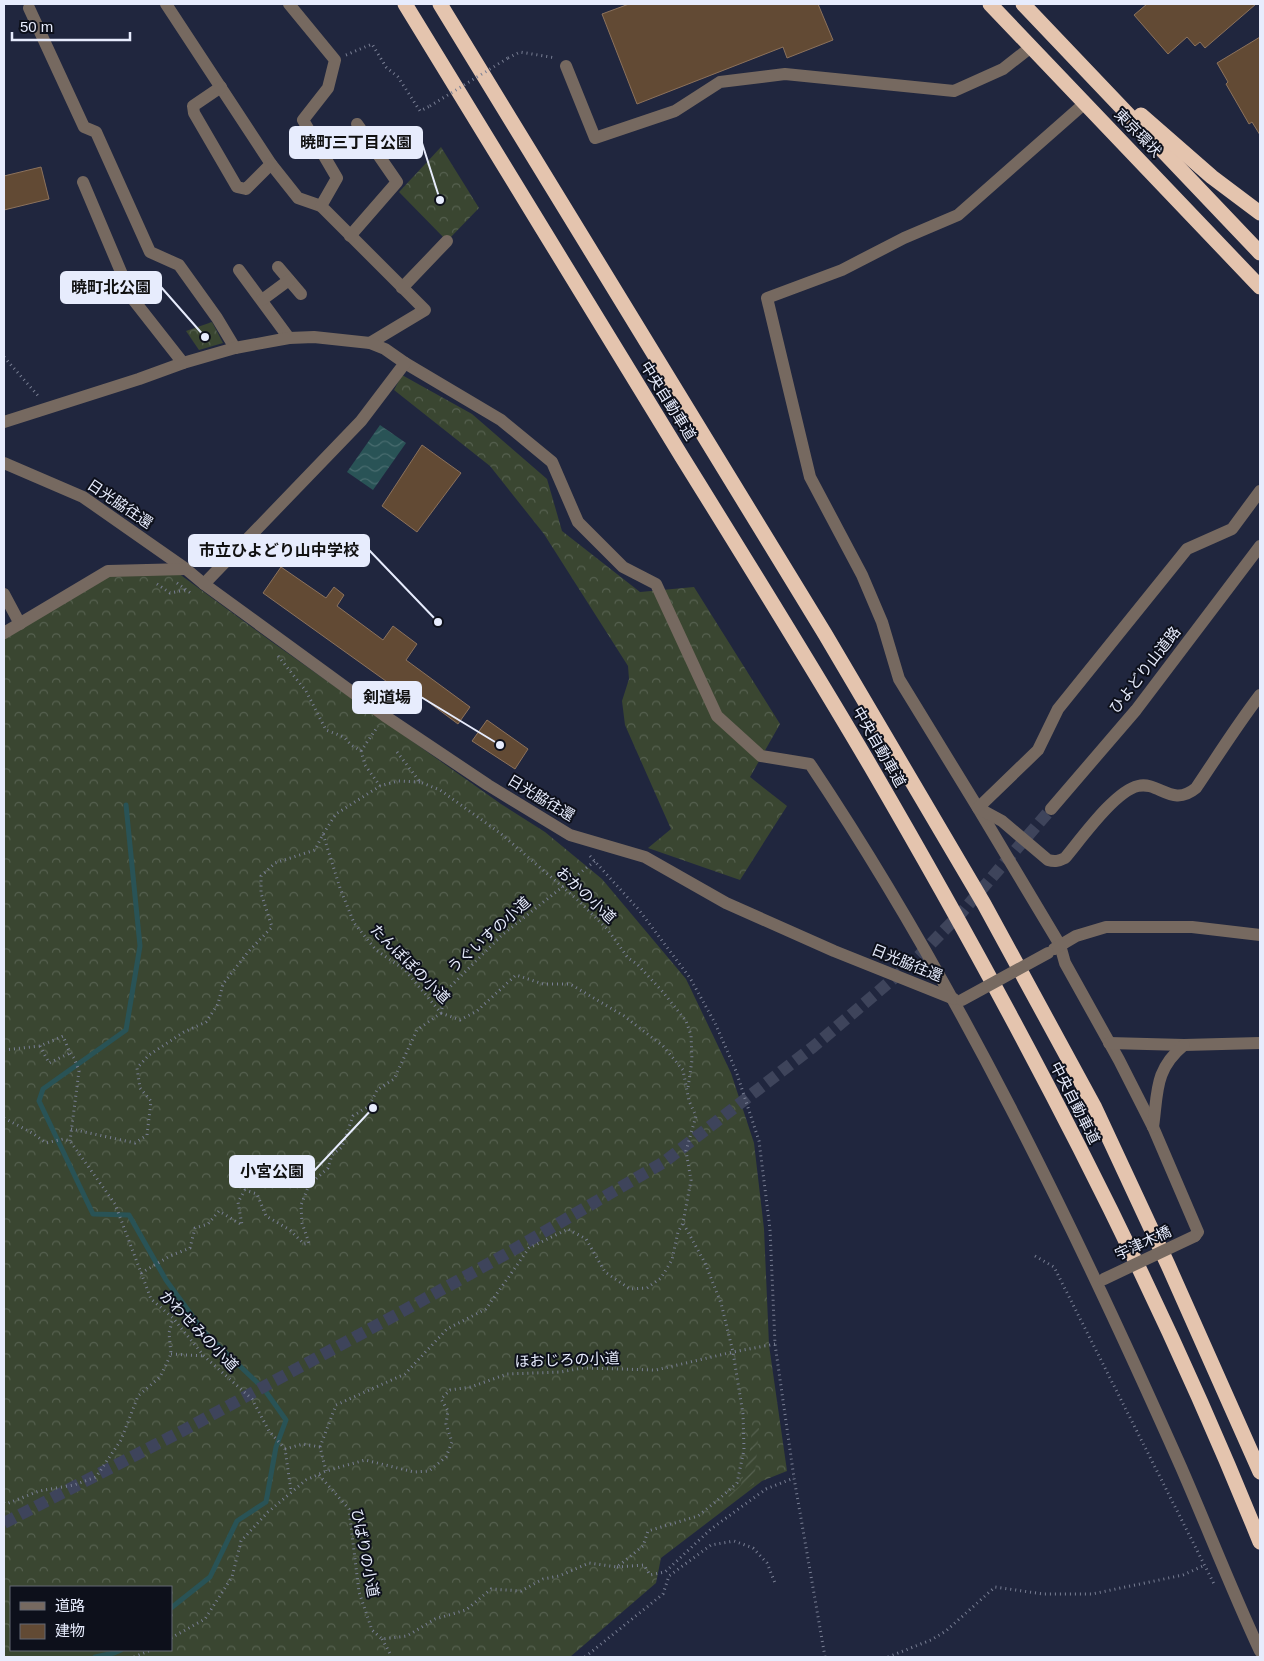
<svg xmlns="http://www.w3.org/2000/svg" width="1264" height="1661" font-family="Helvetica,'Noto Sans JP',sans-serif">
	<defs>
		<pattern id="forest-crowns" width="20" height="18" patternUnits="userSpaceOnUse" patternTransform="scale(1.25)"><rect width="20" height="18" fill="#3a4631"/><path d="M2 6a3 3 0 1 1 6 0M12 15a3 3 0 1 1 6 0" fill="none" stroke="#566150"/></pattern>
		<pattern id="garden-furrows" width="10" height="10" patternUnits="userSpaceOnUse" patternTransform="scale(1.25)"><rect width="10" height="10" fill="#3a4631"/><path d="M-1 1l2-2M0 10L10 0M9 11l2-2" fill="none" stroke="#566150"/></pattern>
		<pattern id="water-waves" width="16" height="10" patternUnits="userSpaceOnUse" patternTransform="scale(1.25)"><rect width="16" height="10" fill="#295356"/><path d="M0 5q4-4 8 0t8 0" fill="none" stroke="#486c6f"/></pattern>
	</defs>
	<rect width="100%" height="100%" fill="#20263e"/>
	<!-- forest -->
	<g fill="url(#forest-crowns)" fill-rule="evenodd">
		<polygon points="441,147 479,208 447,241 399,192"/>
		<polygon points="212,322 223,343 199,350 186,331"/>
		<polygon points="402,375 472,414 547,479 562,531 640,592 694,587 780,724 750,777 787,806 740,880 648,848 671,829 625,725 622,701 629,679 628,666 544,534 490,466 394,390"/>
		<path d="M108,571L178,573L272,642L402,734L501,804L545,832L602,879L686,979L731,1073L754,1143L764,1229L769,1345L787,1471L762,1481L661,1558L656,1583L570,1657H4V628ZM11,1587H171V1650H11Z"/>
	</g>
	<!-- garden -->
	<polygon fill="url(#garden-furrows)" points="752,1428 759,1428 754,1484 731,1498 728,1496 741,1485 750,1450"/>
	<!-- water -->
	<polygon fill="url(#water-waves)" points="380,425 406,443 373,490 347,472"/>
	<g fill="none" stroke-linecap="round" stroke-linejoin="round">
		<!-- stream -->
		<g stroke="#295356" stroke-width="5">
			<polyline points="126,805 140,946 126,1030 43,1089 39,1101 93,1214 129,1215 166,1280 204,1332 264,1389 286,1420 276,1447 266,1502 237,1521 210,1577 171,1608"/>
			<polyline points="95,1657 114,1653 121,1650"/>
		</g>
	</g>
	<!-- building -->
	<g fill="#624a34" stroke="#8c725c">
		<polygon points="629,4 818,4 833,40 787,58 783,47 637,104 602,14"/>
		<polygon points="1147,4 1256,4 1205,48 1200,42 1195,46 1187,37 1168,54 1134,15"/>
		<polygon points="1260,37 1260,135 1252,122 1249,124 1226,84 1228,82 1217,63"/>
		<polygon points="41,167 49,199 4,210 4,176"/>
		<polygon points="422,445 461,473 417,532 382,506"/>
		<polygon points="281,567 326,598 334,587 344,595 337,606 383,640 393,626 417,644 406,660 470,707 458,724 415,692 411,699 263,593"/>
		<polygon points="487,720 528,749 515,769 472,741"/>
	</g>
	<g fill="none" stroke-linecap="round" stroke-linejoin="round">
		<!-- minor-tunnel -->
		<polyline stroke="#3e445b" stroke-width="12" stroke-dasharray="12 6" stroke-linecap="butt" points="4,1523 184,1430 392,1317 506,1254 664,1162 813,1047 913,962 962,912 1051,809"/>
		<!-- path -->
		<g stroke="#797f94" stroke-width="3" stroke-dasharray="1 4" stroke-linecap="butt">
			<polyline points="346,55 372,44 386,67 398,77 420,111 430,106"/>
			<polyline points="508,58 520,52 556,58"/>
			<polyline points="4,357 40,398"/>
			<polyline points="177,583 192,594"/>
			<polyline points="157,584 170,593 185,590"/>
			<polyline points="278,656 306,691 326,730 344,737 351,745 361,751 365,765 380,786"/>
			<polyline points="361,751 378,726"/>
			<polyline points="397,752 420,782 440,790 500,833 580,902 608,930 628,958 637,964 663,992 686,1021 691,1035 692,1060 688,1088"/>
			<polyline points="590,856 639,910 690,978 715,1023 736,1071 759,1141 770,1229 775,1344 794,1478 825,1657"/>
			<polyline points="40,1046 49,1063 70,1053"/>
			<polyline points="4,1050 40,1046 63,1036 70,1053 74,1058 79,1071 70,1141"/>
			<polyline points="4,1118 34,1134 46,1143 63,1139 70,1141 115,1204 151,1299 173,1318 204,1356 252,1399 269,1431 285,1449 291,1491"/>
			<polyline points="71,1129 135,1143 147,1135 151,1101 140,1088 137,1068 149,1055 184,1032 206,1022 218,1004 223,984 248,952 272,927 261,893 261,876 275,863 315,850 323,834 336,814 380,786 398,781 420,782"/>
			<polyline points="1035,1256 1054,1267 1215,1586"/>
			<polyline points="141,1273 170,1256 190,1248 195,1228 208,1224 219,1211 242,1225 238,1202 245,1190 257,1194 266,1216 290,1230 304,1244 309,1243 302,1223 301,1205 309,1185 328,1168 332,1155 342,1147 353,1116 369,1106 377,1090 394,1079 417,1030 441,1013 446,991 502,935 595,861"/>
			<polyline points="171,1354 204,1356"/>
			<polyline points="320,1447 336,1405 405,1374 447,1329 486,1309 529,1248 568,1229 586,1239 605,1272 630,1289 647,1288 661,1278 672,1260 678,1232 683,1223"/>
			<polyline points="285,1449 303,1444 320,1447 326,1471"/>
			<polyline points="319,1475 349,1509 359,1592 372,1630 382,1639 407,1636 435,1619 466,1610 491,1589 521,1591 543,1579 559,1576 589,1563 617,1567 643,1546 648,1531 698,1516 720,1498 737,1483 744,1450 743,1414 733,1352 721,1303 705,1263 683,1223 691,1180 686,1151 696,1116 689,1101 683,1070 663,1046 624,1016 570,984 543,984 516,975 477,1011 460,1020 441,1013 405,970 376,950 354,923 340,888 323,834"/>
			<polyline points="4,1503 6,1504 39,1491 74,1485 96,1477 121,1440 138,1396 160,1377 171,1354 169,1333 173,1318"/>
			<polyline points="617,1567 644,1565 650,1575 665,1572 711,1529 766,1489 794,1478"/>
			<polyline points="171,1638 205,1619 232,1577 241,1541 268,1512 306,1480 326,1471 365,1460 414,1472 429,1471 446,1457 452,1442 446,1424 448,1411 441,1399 450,1390 471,1387 507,1374 561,1372 582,1368 656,1370 733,1352 775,1344"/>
			<polyline points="382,1639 392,1657"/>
			<polyline points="134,1657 151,1650"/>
			<polyline points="585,1657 663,1594 669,1576 711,1545 734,1541 753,1548 767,1563 775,1583"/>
			<polyline points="888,1657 931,1640 946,1631 995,1587 1043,1594 1092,1594 1183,1575 1203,1566"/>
		</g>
		<!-- minor -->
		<g stroke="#766960" stroke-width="12">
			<polyline points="166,4 271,164 298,198 321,206"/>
			<polyline points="289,4 335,60 328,88 303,120 337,178 321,206 425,310 370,343"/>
			<polyline points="29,8 84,127 96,132 150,252 179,265 217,318 235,348"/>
			<polyline points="566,66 595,138 675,111 720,82 785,74 954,91 1003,69 1031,47"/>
			<polyline points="221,87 193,106 194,113 237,187 246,189 271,164"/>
			<polyline points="1085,103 958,215 904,238 842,270 767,298 810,477 862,575 882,622 899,679 978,808 1060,945 1065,963 1119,1060 1153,1127 1198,1232 1195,1236"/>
			<polyline points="83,182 132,298 183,363"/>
			<polyline points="350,236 397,182 357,124"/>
			<polyline points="278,267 301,294"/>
			<polyline points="239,270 289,338"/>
			<polyline points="402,288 447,241"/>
			<polyline points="262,300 289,280"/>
			<path d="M405,363L501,420L552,462L578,522L623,567L656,584L717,716L761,756L810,764C957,984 1074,1226 1181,1467C1208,1529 1232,1591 1260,1651"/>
			<polyline points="4,422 139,379 183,363 235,348 289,338 314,337 370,343 385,349 405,363 361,421 204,584"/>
			<polyline points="4,463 83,497 186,569 204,584 385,716 488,785 570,835 645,857 726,903 834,951 954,999"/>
			<path d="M1260,491L1232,529L1187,549L1058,709L1038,750L978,808L1002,821L1048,860C1055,862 1059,861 1065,858C1081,839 1115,791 1138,786C1159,781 1172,808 1196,788C1217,757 1237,725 1260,695"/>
			<polyline points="4,594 20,624"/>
			<polyline points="4,633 108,571 186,569"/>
			<polyline points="1051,809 1136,710 1260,546"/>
			<polyline points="1054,949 1076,936 1106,927 1192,927 1260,935"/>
			<polyline points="1109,1043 1184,1045 1260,1043"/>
			<path d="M1153,1127C1158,1092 1154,1070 1184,1045"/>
		</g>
		<!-- highway -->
		<g stroke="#e4c4ae" stroke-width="15">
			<path d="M405,4C497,155 590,306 682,457C746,560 810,663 871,767C1016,1016 1152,1274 1260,1542"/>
			<polyline points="440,4 825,634 984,904 1094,1106 1168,1265 1260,1472"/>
			<polyline points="990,4 1260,287"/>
			<polyline points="1023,4 1260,253"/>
			<polyline points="1141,115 1212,177 1260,213"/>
		</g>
		<!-- path-bridge -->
		<polyline stroke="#797f94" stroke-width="3" stroke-dasharray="1 4" stroke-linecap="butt" points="430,106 508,58"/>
		<!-- minor-bridge -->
		<g stroke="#766960" stroke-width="12">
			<polyline points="962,1000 1048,953"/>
			<polyline points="1104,1279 1195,1236"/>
		</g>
	</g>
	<g text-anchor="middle" stroke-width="4" stroke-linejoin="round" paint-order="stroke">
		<!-- street labels -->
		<g font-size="15" fill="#e7ecfd" stroke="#0d101b">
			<text transform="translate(1138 133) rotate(46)" y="5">東京環状</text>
			<text transform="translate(668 401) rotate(58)" y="5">中央自動車道</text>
			<text transform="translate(120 504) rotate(34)" y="5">日光脇往還</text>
			<text transform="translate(1145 670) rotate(-52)" y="5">ひよどり山道路</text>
			<text transform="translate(879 747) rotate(60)" y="5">中央自動車道</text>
			<text transform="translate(541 798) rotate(31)" y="5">日光脇往還</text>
			<text transform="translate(586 895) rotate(43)" y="5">おかの小道</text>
			<text transform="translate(489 935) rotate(-42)" y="5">うぐいすの小道</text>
			<text transform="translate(907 963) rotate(22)" y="5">日光脇往還</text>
			<text transform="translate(410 964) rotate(45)" y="5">たんぽぽの小道</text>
			<text transform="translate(1075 1103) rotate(63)" y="5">中央自動車道</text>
			<text transform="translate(1143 1243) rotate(-25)" y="5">宇津木橋</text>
			<text transform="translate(199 1331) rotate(46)" y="5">かわせみの小道</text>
			<text transform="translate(567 1360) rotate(-2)" y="5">ほおじろの小道</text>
			<text transform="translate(365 1553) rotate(79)" y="5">ひばりの小道</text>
		</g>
	</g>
	<!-- callouts -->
	<path fill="none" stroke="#e7ecfd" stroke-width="2" d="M440 200L422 143M205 337L161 287M438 622L369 550M500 745L421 697M373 1108L314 1171"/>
	<g fill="#e7ecfd" stroke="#0d101b" stroke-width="2">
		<circle cx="440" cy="200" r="5"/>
		<circle cx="205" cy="337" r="5"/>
		<circle cx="438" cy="622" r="5"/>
		<circle cx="500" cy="745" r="5"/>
		<circle cx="373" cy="1108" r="5"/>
	</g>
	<g fill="#e7ecfd" stroke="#e7ecfd" stroke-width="2">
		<rect x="290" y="127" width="132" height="31" rx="5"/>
		<rect x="61" y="272" width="100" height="31" rx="5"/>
		<rect x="189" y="535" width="180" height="31" rx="5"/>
		<rect x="353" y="682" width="68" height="31" rx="5"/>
		<rect x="230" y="1156" width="84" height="31" rx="5"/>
	</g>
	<g font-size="16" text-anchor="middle" font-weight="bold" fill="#111">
		<text x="356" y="148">暁町三丁目公園</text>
		<text x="111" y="293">暁町北公園</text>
		<text x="279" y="556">市立ひよどり山中学校</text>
		<text x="387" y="703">剣道場</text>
		<text x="272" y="1177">小宮公園</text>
	</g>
	<!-- border -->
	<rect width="1264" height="1661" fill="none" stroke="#e7ecfd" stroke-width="10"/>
	<!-- legend -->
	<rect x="10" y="1586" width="162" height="65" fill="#0d101b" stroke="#646875"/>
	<rect x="20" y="1602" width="25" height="8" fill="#766960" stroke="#646875"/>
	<text x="55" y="1611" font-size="15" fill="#e7ecfd">道路</text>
	<rect x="20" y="1624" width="25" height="15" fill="#624a34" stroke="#646875"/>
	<text x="55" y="1636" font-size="15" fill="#e7ecfd">建物</text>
	<!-- scale -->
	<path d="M12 32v8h118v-8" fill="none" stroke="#e7ecfd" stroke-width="2.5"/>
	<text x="20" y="32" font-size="15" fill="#e7ecfd" stroke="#0d101b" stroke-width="4" paint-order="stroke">50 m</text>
</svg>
